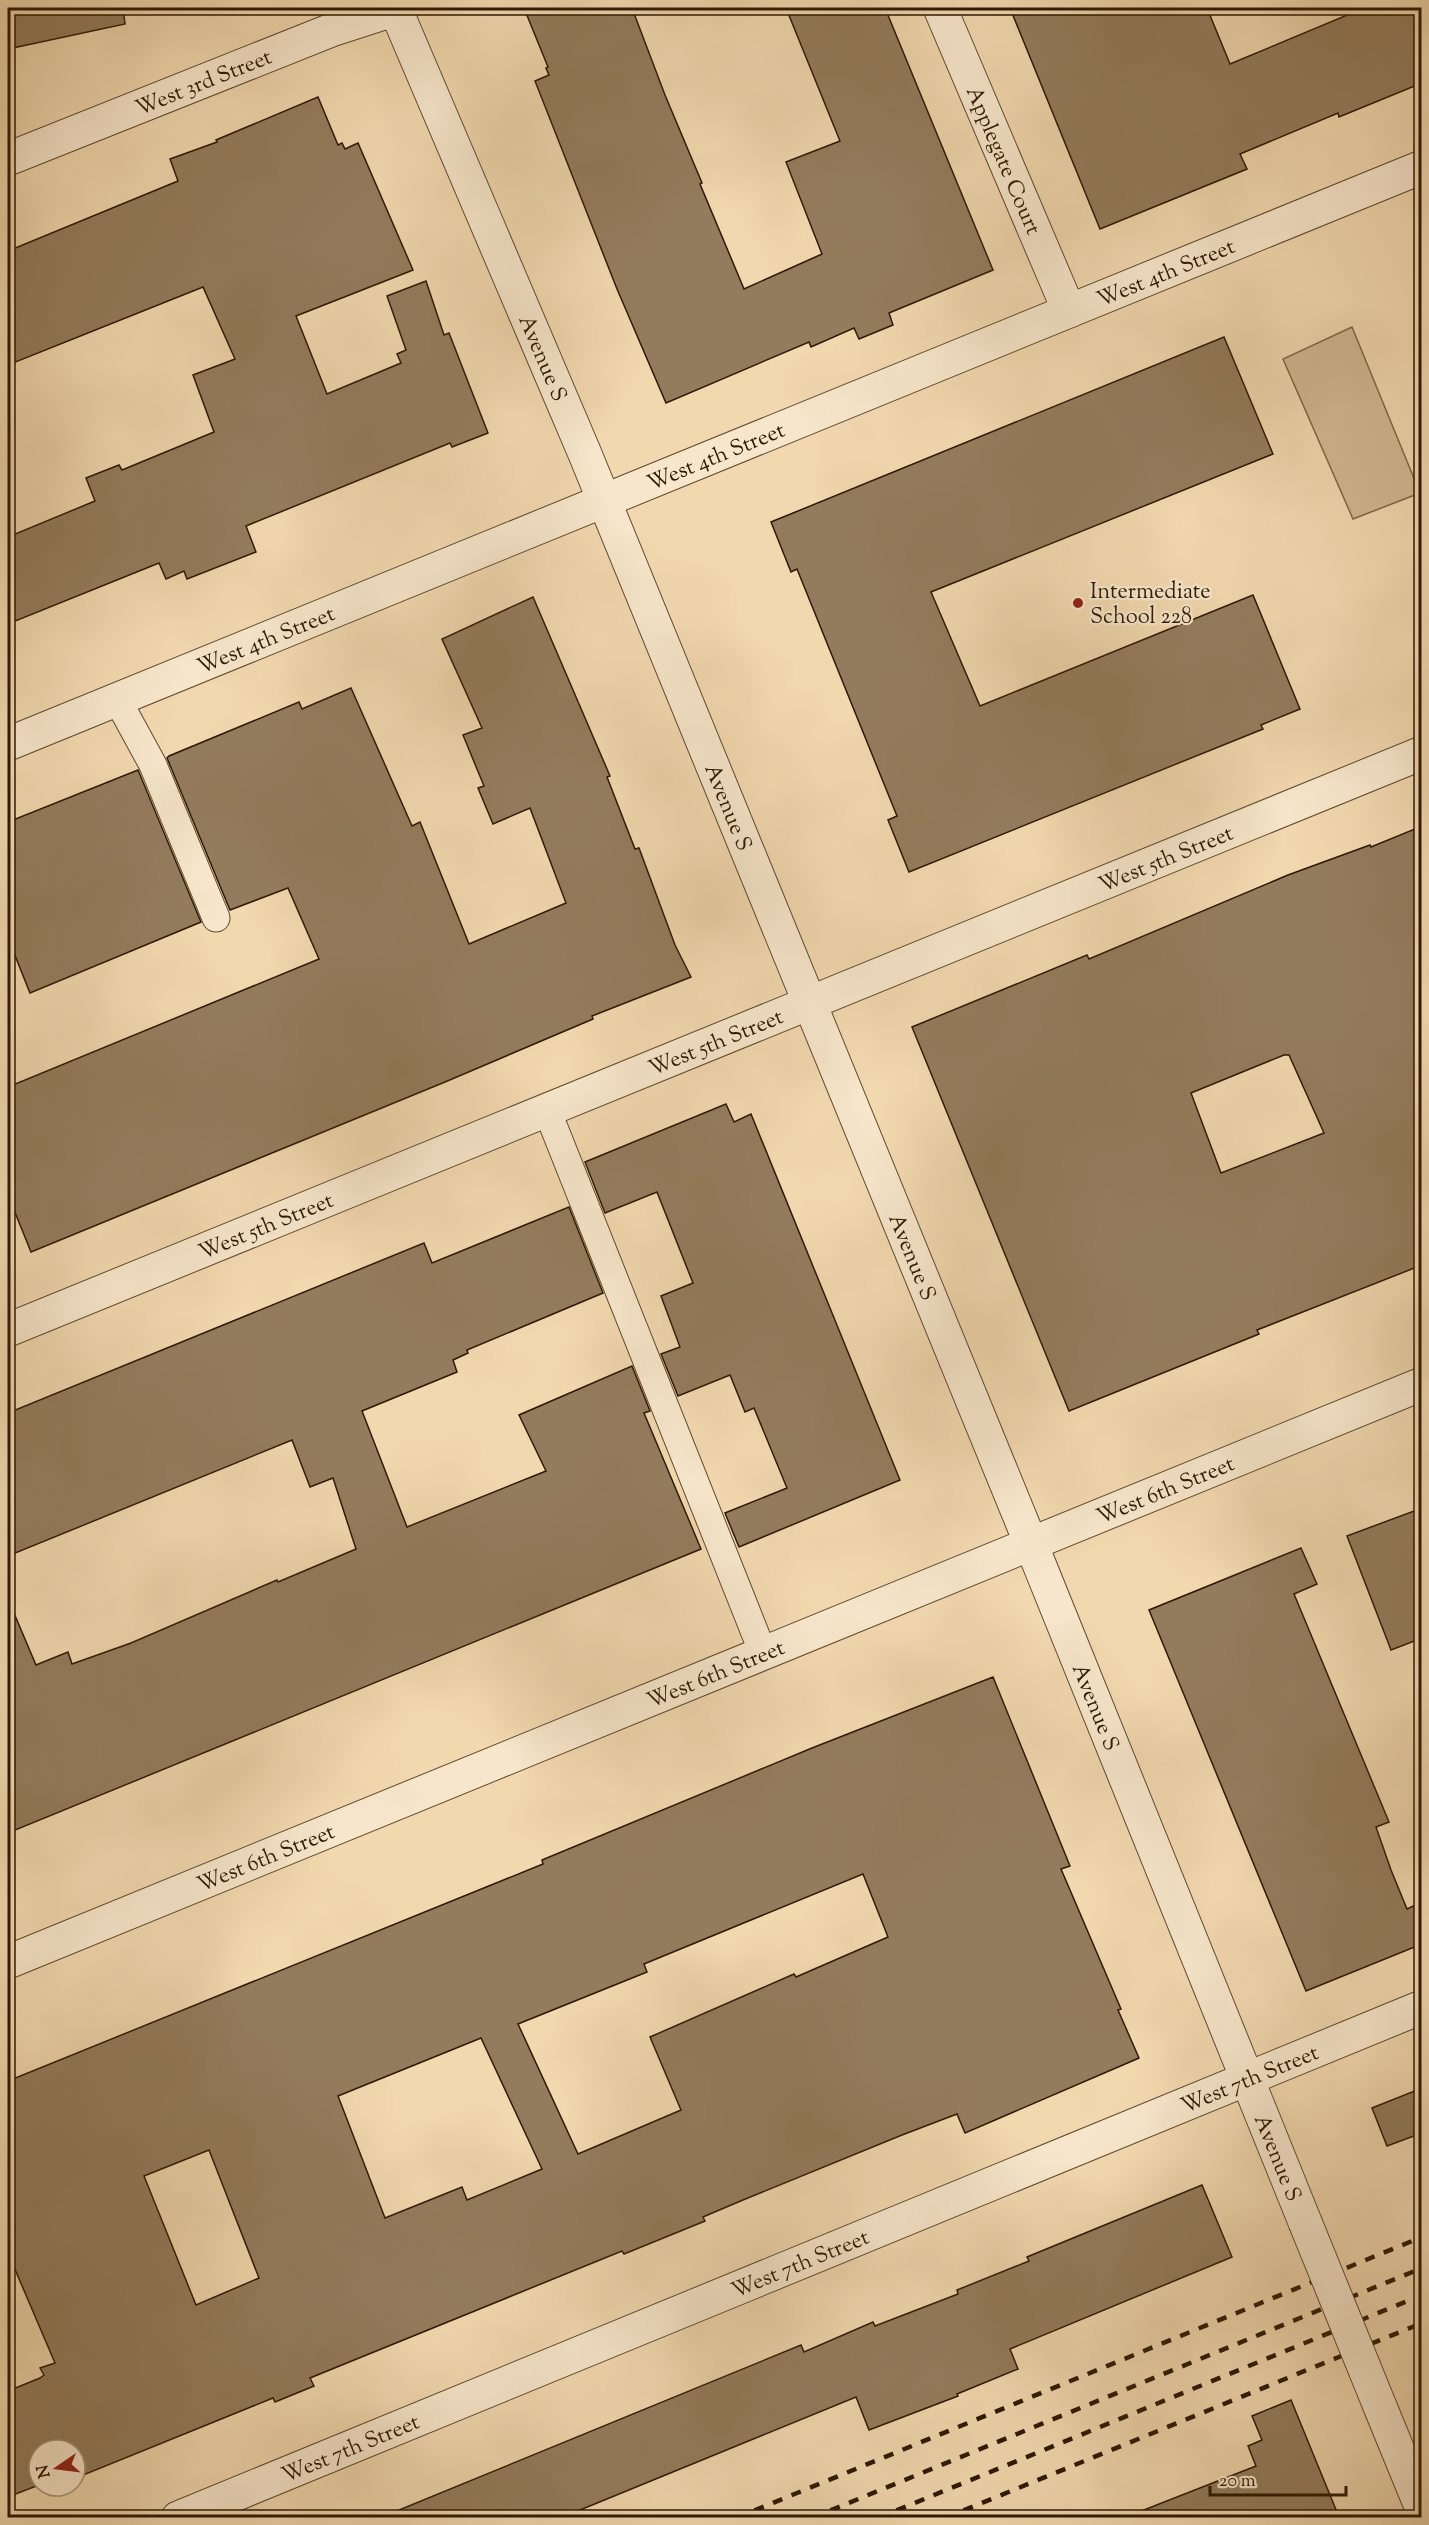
<svg xmlns="http://www.w3.org/2000/svg" width="1429" height="2525" font-family="'Sorts Mill Goudy',serif">
	<rect width="100%" height="100%" fill="#f2d8af"/>
	<filter id="stains"><feTurbulence type="fractalNoise" baseFrequency=".00333" numOctaves="4"/><feColorMatrix values="0 0 0 0 .2 0 0 0 0 .09 0 0 0 0 .02 0 0 0 .5 -.17"/></filter>
	<radialGradient id="worn" r=".72"><stop offset=".6" stop-color="#630" stop-opacity="0"/><stop offset="1" stop-color="#630" stop-opacity=".3"/></radialGradient>
	<!-- green -->
	<polygon fill="#d1b892" stroke="#7f684b" stroke-width="1.5" points="1352,327 1420,493 1353,519 1283,359"/>
	<!-- building -->
	<g fill="#937c5d" stroke="#2d1904" stroke-width="1.5" fill-rule="evenodd">
		<polygon points="8,8 123,8 125,24 8,49"/>
		<polygon points="524,8 632,8 665,95 702,183 700,184 744,289 822,254 786,162 840,141 786,8 885,8 993,270 889,313 893,325 859,339 854,328 811,347 809,342 666,403 617,289 535,81 549,75 546,68 548,67"/>
		<polygon points="1010,8 1207,8 1230,64 1364,8 1422,8 1422,83 1339,117 1338,113 1240,154 1247,169 1100,229"/>
		<polygon points="318,97 338,145 342,143 345,149 358,143 413,270 296,316 327,394 401,363 397,354 406,350 387,296 426,281 444,335 449,333 488,433 452,447 450,443 246,526 256,552 187,579 184,571 166,579 159,563 8,624 8,537 95,501 86,478 119,465 122,470 214,432 193,375 235,359 203,287 8,365 8,251 178,181 170,159 217,142 216,140"/>
		<polygon points="1224,337 1273,454 931,592 980,706 1253,595 1300,709 1261,725 1263,729 909,872 888,820 897,816 797,569 791,572 771,522"/>
		<polygon points="533,597 610,776 607,777 635,849 639,848 675,945 691,977 592,1016 593,1019 445,1082 31,1252 8,1195 8,1087 319,959 288,888 230,910 167,758 169,756 299,702 302,709 351,688 412,826 420,822 469,944 566,903 530,808 493,824 478,788 484,786 463,735 482,728 442,639"/>
		<polygon points="138,770 201,922 30,993 8,938 8,822"/>
		<path d="M1422,826V1265L1257,1330L1259,1334L1069,1411L912,1027L1087,955L1089,959L1288,875L1370,845L1371,847ZM1284,1055H1289L1324,1133L1221,1173L1191,1093Z"/>
		<polygon points="726,1104 734,1122 751,1114 900,1480 739,1547 725,1513 787,1488 754,1408 745,1412 730,1375 678,1396 661,1354 680,1347 661,1296 693,1283 657,1192 605,1213 585,1162"/>
		<polygon points="569,1207 603,1293 467,1350 468,1353 453,1360 457,1372 362,1411 407,1527 546,1471 519,1415 632,1366 650,1411 644,1413 701,1549 8,1833 8,1599 36,1665 68,1652 72,1664 131,1643 277,1580 278,1582 356,1549 333,1478 310,1487 292,1440 8,1556 8,1413 424,1243 432,1263"/>
		<polygon points="1422,1508 1422,1638 1391,1650 1347,1536"/>
		<polygon points="1301,1548 1317,1584 1294,1594 1389,1822 1376,1827 1391,1870 1407,1909 1422,1902 1422,1944 1306,1991 1149,1610"/>
		<path d="M993,1677L1070,1866L1061,1869L1121,2009L1118,2010L1139,2058L965,2133L957,2114L902,2135L743,2200L703,2217L705,2221L624,2254L622,2251L310,2378L314,2386L275,2402L273,2398L76,2478L75,2450H39V2485L8,2497V2391L40,2378L44,2375L40,2368L55,2363L8,2253V2081L543,1864L542,1860L812,1748ZM863,1874L888,1937L796,1977L794,1974L650,2037L681,2110L578,2154L518,2024L647,1972L644,1964ZM481,2038L542,2169L467,2200L462,2187L385,2218L338,2096ZM209,2150L259,2278L196,2305L144,2176Z"/>
		<polygon points="1422,2088 1422,2133 1387,2146 1372,2108"/>
		<polygon points="1202,2185 1232,2257 1010,2349 1018,2369 957,2394 958,2396 869,2430 856,2397 563,2517 382,2517 801,2345 804,2352 873,2322 875,2326 958,2294 957,2290 1029,2261 1027,2257"/>
		<polygon points="1291,2400 1339,2517 1131,2517 1131,2515 1256,2466 1248,2446 1262,2440 1252,2416"/>
	</g>
	<g fill="none" stroke-linecap="round" stroke-linejoin="round">
		<defs>
			<g id="service">
				<polyline points="117,699 153,765 216,918"/>
				<polyline points="547,1110 763,1653"/>
			</g>
			<g id="minor">
				<path id="s1" d="M395,8L585,454L1031,1544L1305,2222"/>
				<path id="s2" d="M940,8L1069,311"/>
				<path id="s3" d="M8,159L334,29L399,8"/>
				<path id="s4" d="M8,744L1422,167"/>
				<path id="s5" d="M8,1330L1422,753"/>
				<path id="s6" d="M8,1962L1422,1384"/>
				<polyline points="1379,2404 1422,2509"/>
				<path id="s7" d="M178,2518L1422,2007"/>
			</g>
		</defs>
		<!-- service casing -->
		<use href="#service" stroke="#5e492f" stroke-width="29"/>
		<!-- minor casing -->
		<use href="#minor" stroke="#5e492f" stroke-width="35"/>
		<!-- service -->
		<use href="#service" stroke="#f7e6cb" stroke-width="27"/>
		<!-- minor -->
		<use href="#minor" stroke="#f7e6cb" stroke-width="33"/>
		<!-- rail -->
		<g stroke="#2d1904" stroke-width="4.5" stroke-dasharray="10 10" stroke-linecap="butt">
			<polyline points="736,2518 1422,2237"/>
			<polyline points="812,2518 1422,2268"/>
			<polyline points="878,2518 1422,2295"/>
			<polyline points="945,2518 1422,2323"/>
		</g>
		<defs>
			<polyline id="minor-bridge" points="1305,2222 1379,2404"/>
		</defs>
		<!-- minor-bridge casing -->
		<use href="#minor-bridge" stroke="#5e492f" stroke-width="35" stroke-linecap="butt"/>
		<!-- minor-bridge -->
		<use href="#minor-bridge" stroke="#f7e6cb" stroke-width="33"/>
	</g>
	<!-- markers -->
	<circle fill="#8f2418" stroke="#f7e6cb" stroke-width="2" cx="1078" cy="603" r="6"/>
	<g text-anchor="middle" stroke-width="4.5" stroke-linejoin="round" paint-order="stroke">
		<!-- street labels -->
		<g font-size="22" fill="#2d1904" stroke="#f7e6cb">
			<text dy="8" stroke="none"><textPath href="#s3" startOffset="210">West 3rd Street</textPath></text>
			<text dy="8" stroke="none"><textPath href="#s2" startOffset="165">Applegate Court</textPath></text>
			<text dy="8" stroke="none"><textPath href="#s4" startOffset="1250">West 4th Street</textPath></text>
			<text dy="8" stroke="none"><textPath href="#s1" startOffset="380">Avenue S</textPath></text>
			<text dy="8" stroke="none"><textPath href="#s4" startOffset="764">West 4th Street</textPath></text>
			<text dy="8" stroke="none"><textPath href="#s4" startOffset="278">West 4th Street</textPath></text>
			<text dy="8" stroke="none"><textPath href="#s1" startOffset="866">Avenue S</textPath></text>
			<text dy="8" stroke="none"><textPath href="#s5" startOffset="1250">West 5th Street</textPath></text>
			<text dy="8" stroke="none"><textPath href="#s5" startOffset="764">West 5th Street</textPath></text>
			<text dy="8" stroke="none"><textPath href="#s5" startOffset="278">West 5th Street</textPath></text>
			<text dy="8" stroke="none"><textPath href="#s1" startOffset="1352">Avenue S</textPath></text>
			<text dy="8" stroke="none"><textPath href="#s6" startOffset="1250">West 6th Street</textPath></text>
			<text dy="8" stroke="none"><textPath href="#s6" startOffset="764">West 6th Street</textPath></text>
			<text dy="8" stroke="none"><textPath href="#s1" startOffset="1838">Avenue S</textPath></text>
			<text dy="8" stroke="none"><textPath href="#s6" startOffset="278">West 6th Street</textPath></text>
			<text dy="8" stroke="none"><textPath href="#s7" startOffset="1158">West 7th Street</textPath></text>
			<text dy="8" stroke="none"><textPath href="#s1" startOffset="2324">Avenue S</textPath></text>
			<text dy="8" stroke="none"><textPath href="#s7" startOffset="672">West 7th Street</textPath></text>
			<text dy="8" stroke="none"><textPath href="#s7" startOffset="186">West 7th Street</textPath></text>
		</g>
		<!-- poi labels -->
		<g font-size="22" fill="#2d1904" stroke="#f7e6cb" text-anchor="start">
			<text x="1090" y="598">Intermediate<tspan x="1090" dy="25">School 228</tspan></text>
		</g>
	</g>
	<!-- margin -->
	<rect width="1429" height="2525" fill="none" stroke="#f2d8af" stroke-width="30"/>
	<rect x="9" y="9" width="1411" height="2507" fill="none" stroke="#2d1904" stroke-width="3"/>
	<rect x="15" y="15" width="1399" height="2495" fill="none" stroke="#2d1904" stroke-width="1.5"/>
	<!-- north arrow -->
	<g transform="translate(57 2468) rotate(256)"><circle r="28" fill="#f7e6cb" stroke="#a6947b" stroke-width="1.5"/>
	<path d="M0-4.5L10 22L0 15L-10 22Z" fill="#8f2418"/>
	<text y="-9" font-size="16" font-weight="bold" text-anchor="middle" fill="#2d1904">N</text>
	</g>
	<!-- scale -->
	<path d="M1210 2486v9h136v-9" fill="none" stroke="#2d1904" stroke-width="3"/>
	<text x="1219" y="2486" font-size="18" fill="#2d1904" stroke="#f7e6cb" stroke-width="4.5" paint-order="stroke">20 m</text>
	<rect width="100%" height="100%" filter="url(#stains)"/>
	<rect width="100%" height="100%" fill="url(#worn)"/>
</svg>
